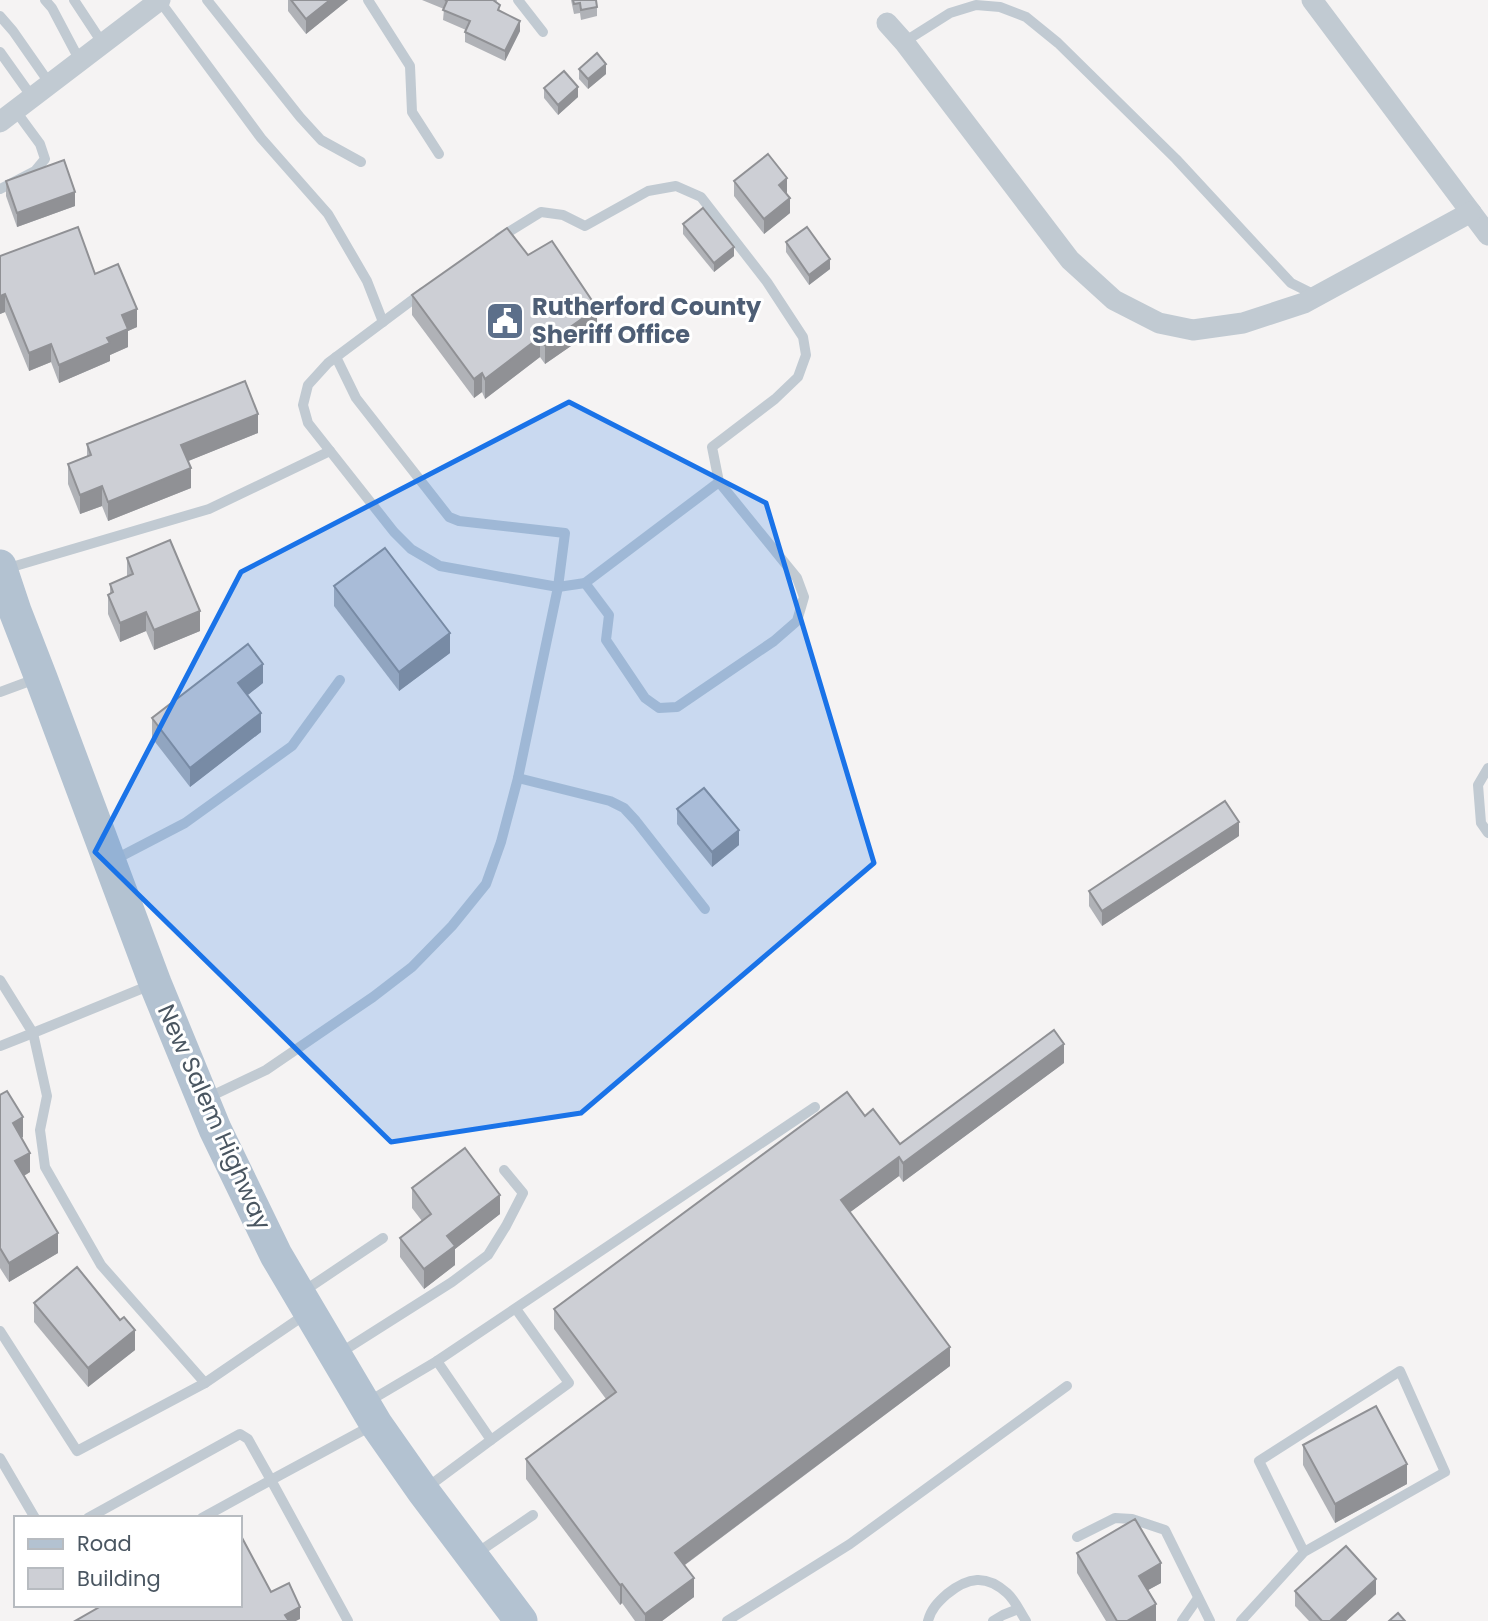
<svg xmlns="http://www.w3.org/2000/svg" width="1488" height="1621" font-family="Poppins,sans-serif">
	<rect width="100%" height="100%" fill="#f5f3f3"/>
	<g fill="none" stroke-linecap="round" stroke-linejoin="round">
		<!-- service -->
		<g stroke="#c1cad2" stroke-width="10">
			<polyline points="45,0 52,8 80,61"/>
			<polyline points="74,0 103,44"/>
			<polyline points="159,0 261,138 328,214 367,281 383,322"/>
			<polyline points="207,0 300,117 321,140 361,162"/>
			<polyline points="368,0 410,66 412,112 439,154"/>
			<polyline points="518,0 543,32"/>
			<polyline points="0,16 13,31 50,84"/>
			<polyline points="904,42 950,13 976,5 1000,7 1026,17 1058,43 1176,159 1291,283 1317,296"/>
			<polyline points="0,52 32,97"/>
			<polyline points="0,189 35,171 45,159 40,144 15,110"/>
			<polyline points="499,238 541,212 563,215 585,226 648,191 676,186 701,197 767,282 803,337 806,355 798,377 775,399 712,447 719,482 797,578 804,597 797,621 774,641 677,707 659,708 645,698 606,640 609,615 585,583 719,482"/>
			<polyline points="336,357 356,398 449,517 459,521 565,533 558,587 585,583"/>
			<polyline points="5,569 209,509 330,451"/>
			<polyline points="0,692 38,678"/>
			<polyline points="1488,768 1478,785 1481,823 1488,833"/>
			<polyline points="518,778 610,801 624,808 636,821 705,909"/>
			<polyline points="112,861 185,823 292,746 340,680"/>
			<polyline points="0,980 33,1033 0,1046"/>
			<polyline points="153,984 33,1033 47,1096 40,1130 45,1167 101,1265 205,1383 306,1314"/>
			<polyline points="205,1099 266,1070 373,997 412,967 452,926 486,884 501,842 518,778 558,587 440,566 411,549 394,532 308,423 303,405 308,385 328,363 423,292"/>
			<polyline points="301,1293 383,1238"/>
			<polyline points="0,1331 77,1451 205,1383"/>
			<polyline points="340,1353 452,1282 488,1255 506,1226 523,1193 504,1170"/>
			<polyline points="437,1361 815,1107"/>
			<polyline points="366,1403 437,1361 491,1440 425,1489"/>
			<polyline points="491,1440 569,1383 516,1309"/>
			<polyline points="0,1458 35,1518"/>
			<polyline points="88,1518 240,1434 248,1439 271,1480 202,1518"/>
			<polyline points="1077,1537 1115,1518 1132,1519 1165,1530 1210,1621"/>
			<polyline points="474,1555 533,1515"/>
			<polyline points="348,1621 271,1480 371,1426"/>
			<polyline points="727,1621 850,1544 1067,1386"/>
			<path d="M928,1621C931,1609 938,1602 947,1594C968,1577 986,1574 1007,1593C1015,1600 1020,1612 1026,1621"/>
			<polyline points="993,1621 1003,1615 1018,1609"/>
			<polyline points="1182,1621 1198,1598"/>
			<polyline points="1241,1621 1304,1552 1445,1472 1400,1371 1259,1461 1304,1552"/>
		</g>
		<!-- minor -->
		<g stroke="#c1cad2" stroke-width="21">
			<polyline points="1312,0 1488,235"/>
			<polyline points="887,23 904,42 1070,260 1114,300 1159,323 1193,330 1243,323 1304,303 1471,212"/>
			<polyline points="0,122 160,0"/>
		</g>
		<!-- primary -->
		<polyline stroke="#b3c2d1" stroke-width="33" points="0,566 15,611 41,678 155,983 215,1129 276,1255 376,1424 423,1491 521,1621"/>
	</g>
	<!-- wall -->
	<g fill="#b0b2b7">
		<polygon points="288,0 348,0 306,34 288,11"/>
		<polygon points="422,0 497,0 496,3 500,11 520,31 505,61 465,42 465,32 466,30 443,20 444,9"/>
		<polygon points="571,0 596,0 597,7 597,16 581,20 580,13 574,14"/>
		<polygon points="579,69 606,74 588,89 579,79"/>
		<polygon points="544,88 578,97 558,115 544,98"/>
		<polygon points="6,181 75,206 17,227 6,196"/>
		<polygon points="734,181 787,193 786,194 790,213 764,234 734,196"/>
		<polygon points="683,224 734,256 714,272 683,234"/>
		<polygon points="786,242 830,269 809,285 786,252"/>
		<polygon points="528,255 597,328 545,364 540,357 485,399 482,392 474,398 412,315 412,295"/>
		<polygon points="0,256 95,274 137,327 128,331 128,347 110,355 110,361 59,383 51,362 29,371 5,312 0,314"/>
		<polygon points="258,433 188,461 191,488 108,521 102,506 80,514 68,484 68,464 87,456 87,444"/>
		<polygon points="127,558 200,631 154,650 146,631 120,642 108,614 108,595 110,594 110,584 127,577"/>
		<polygon points="334,586 450,653 399,691 334,606"/>
		<polygon points="263,683 247,695 261,732 190,787 152,738 152,718"/>
		<polygon points="677,809 739,845 712,867 677,824"/>
		<polygon points="1239,836 1102,926 1089,906 1089,891"/>
		<polygon points="1064,1063 903,1182 899,1176 850,1212 950,1366 685,1565 694,1597 662,1621 635,1621 622,1603 620,1605 526,1479 526,1459 606,1399 554,1329 554,1309 865,1116 900,1144"/>
		<polygon points="0,1095 23,1137 21,1138 30,1172 24,1176 58,1253 9,1282 0,1268"/>
		<polygon points="412,1188 500,1214 455,1249 455,1265 424,1289 400,1257 400,1238 422,1221 412,1208"/>
		<polygon points="34,1303 135,1350 88,1387 34,1322"/>
		<polygon points="1303,1445 1407,1484 1335,1523 1303,1465"/>
		<polygon points="1077,1553 1161,1583 1148,1590 1156,1621 1106,1621 1077,1573"/>
		<polygon points="1295,1591 1376,1594 1346,1621 1309,1621 1295,1606"/>
	</g>
	<!-- shaded-wall -->
	<g fill="#909195">
		<polygon points="330,0 348,0 306,34 306,19"/>
		<polygon points="520,21 520,31 505,61 505,51"/>
		<polygon points="606,64 606,74 588,89 588,79"/>
		<polygon points="578,87 578,97 558,115 558,105"/>
		<polygon points="787,178 787,193 779,199 779,185"/>
		<polygon points="75,192 75,206 17,227 17,213"/>
		<polygon points="790,198 790,213 764,234 764,219"/>
		<polygon points="734,247 734,256 714,272 714,263"/>
		<polygon points="830,259 830,269 809,285 809,275"/>
		<polygon points="5,294 5,312 0,314 0,296"/>
		<polygon points="597,308 597,328 545,364 545,345"/>
		<polygon points="137,309 137,327 128,331 128,347 110,355 110,361 59,383 59,365 107,338 122,315"/>
		<polygon points="540,337 540,357 485,399 485,379"/>
		<polygon points="51,344 51,362 29,371 29,353"/>
		<polygon points="482,373 482,392 474,398 474,379"/>
		<polygon points="258,414 258,433 181,464 181,445"/>
		<polygon points="191,468 191,488 108,521 108,502"/>
		<polygon points="102,486 102,506 80,514 80,495"/>
		<polygon points="200,611 200,631 154,650 154,630"/>
		<polygon points="146,612 146,631 120,642 120,623"/>
		<polygon points="450,633 450,653 399,691 399,672"/>
		<polygon points="263,664 263,683 238,703 238,683"/>
		<polygon points="261,713 261,732 190,787 190,768"/>
		<polygon points="1239,822 1239,836 1102,926 1102,911"/>
		<polygon points="739,830 739,845 712,867 712,852"/>
		<polygon points="1064,1044 1064,1063 903,1182 903,1163"/>
		<polygon points="23,1117 23,1137 13,1143 13,1123"/>
		<polygon points="30,1153 30,1172 15,1181 15,1161"/>
		<polygon points="899,1157 899,1176 841,1219 841,1200"/>
		<polygon points="500,1195 500,1214 455,1249 455,1265 424,1289 424,1269 447,1236"/>
		<polygon points="58,1233 58,1253 9,1282 9,1263"/>
		<polygon points="135,1330 135,1350 88,1387 88,1368"/>
		<polygon points="950,1347 950,1366 675,1572 675,1553"/>
		<polygon points="1407,1464 1407,1484 1335,1523 1335,1504"/>
		<polygon points="1161,1563 1161,1583 1139,1595 1139,1576"/>
		<polygon points="694,1578 694,1597 662,1621 645,1621 645,1614"/>
		<polygon points="1376,1579 1376,1594 1346,1621 1330,1621"/>
		<polygon points="622,1584 622,1603 620,1605 620,1585"/>
		<polygon points="1156,1604 1156,1621 1127,1621"/>
		<polygon points="300,1607 300,1619 296,1621 285,1621 285,1615"/>
	</g>
	<!-- building -->
	<g fill="#cdcfd5" stroke="#909195" stroke-width="2">
		<polygon points="291,0 330,0 306,19"/>
		<polygon points="445,0 493,0 500,5 498,10 520,21 505,51 465,32 470,21 443,10 447,1"/>
		<polygon points="573,0 596,0 597,7 581,10 580,3 574,4"/>
		<polygon points="597,53 606,64 588,79 579,69"/>
		<polygon points="564,71 578,87 558,105 544,88"/>
		<polygon points="768,154 787,178 779,185 790,198 764,219 734,181"/>
		<polygon points="64,160 75,192 17,213 6,181"/>
		<polygon points="703,208 734,247 714,263 683,224"/>
		<polygon points="78,227 95,274 118,264 137,309 122,315 128,329 107,338 110,343 59,365 51,344 29,353 5,294 0,296 0,256"/>
		<polygon points="807,227 830,259 809,275 786,242"/>
		<polygon points="507,228 528,255 552,241 597,308 545,345 540,337 485,379 482,373 474,379 412,295"/>
		<polygon points="245,381 258,414 181,445 191,468 108,502 102,486 80,495 68,464 91,455 87,444"/>
		<polygon points="170,540 200,611 154,630 146,612 120,623 108,595 113,592 110,584 133,574 127,558"/>
		<polygon points="385,548 450,633 399,672 334,586"/>
		<polygon points="248,644 263,664 238,683 261,713 190,768 152,718"/>
		<polygon points="704,788 739,830 712,852 677,809"/>
		<polygon points="1225,801 1239,822 1102,911 1089,891"/>
		<polygon points="1054,1030 1064,1044 903,1163 899,1157 841,1200 950,1347 675,1553 694,1578 645,1614 622,1584 620,1585 526,1459 616,1392 554,1309 847,1092 865,1116 873,1109 900,1144"/>
		<polygon points="7,1091 23,1117 13,1123 30,1153 15,1161 58,1233 9,1263 0,1248 0,1095"/>
		<polygon points="465,1148 500,1195 447,1236 455,1246 424,1269 400,1238 431,1214 412,1188"/>
		<polygon points="77,1267 120,1320 124,1317 135,1330 88,1368 34,1303"/>
		<polygon points="1376,1406 1407,1464 1335,1504 1303,1445"/>
		<polygon points="1135,1519 1161,1563 1139,1576 1156,1604 1127,1621 1117,1621 1077,1553"/>
		<polygon points="240,1534 271,1592 289,1583 300,1607 285,1615 289,1621 75,1621 103,1605 240,1605"/>
		<polygon points="1346,1546 1376,1579 1330,1621 1322,1621 1295,1591"/>
		<polygon points="1398,1613 1405,1621 1389,1621"/>
	</g>
	<!-- marked area -->
	<path fill="#1a73e8" fill-opacity="0.2" stroke="#1a73e8" stroke-width="5" stroke-linejoin="round" d="M569,402L766,503L874,863L581,1113L391,1142L95,852L241,572Z"/>
	<!-- icons -->
	<defs>
		<symbol id="civic-square" viewBox="-11 -11 22 22"><rect x="-9" y="-9" width="18" height="18" rx="4" fill="#5c6f8a" stroke="#fff"/><path d="M-.6-6.5H3V-4.5H.6V-3L4-1V1h2V6H-6V1h2V-1L-.6-3ZM-1.2 2.5V6h2.4V2.5Z" fill="#fff"/></symbol>
	</defs>
	<g fill-rule="evenodd">
		<use href="#civic-square" x="483" y="299" width="44" height="44"/>
	</g>
	<g text-anchor="middle" stroke-width="6" stroke-linejoin="round" paint-order="stroke">
		<!-- service labels -->
		<g font-size="24" font-weight="bold" fill="#4e5e75" stroke="#fff" text-anchor="start">
			<text x="532" y="315">Rutherford County<tspan x="532" dy="28">Sheriff Office</tspan></text>
		</g>
		<!-- street labels -->
		<g font-size="24" fill="#4a5661" stroke="#fff">
			<text transform="translate(214 1117) rotate(66)" y="8">New Salem Highway</text>
		</g>
	</g>
	<!-- legend -->
	<rect x="14" y="1516" width="228" height="91" fill="#ffffff" stroke="#b7bbc0" stroke-width="2"/>
	<rect x="28" y="1539" width="35" height="10" fill="#b3c2d1" stroke="#b7bbc0" stroke-width="2"/>
	<text x="77" y="1551" font-size="21" fill="#4a5661">Road</text>
	<rect x="28" y="1568" width="35" height="21" fill="#cdcfd5" stroke="#b7bbc0" stroke-width="2"/>
	<text x="77" y="1586" font-size="21" fill="#4a5661">Building</text>
</svg>
